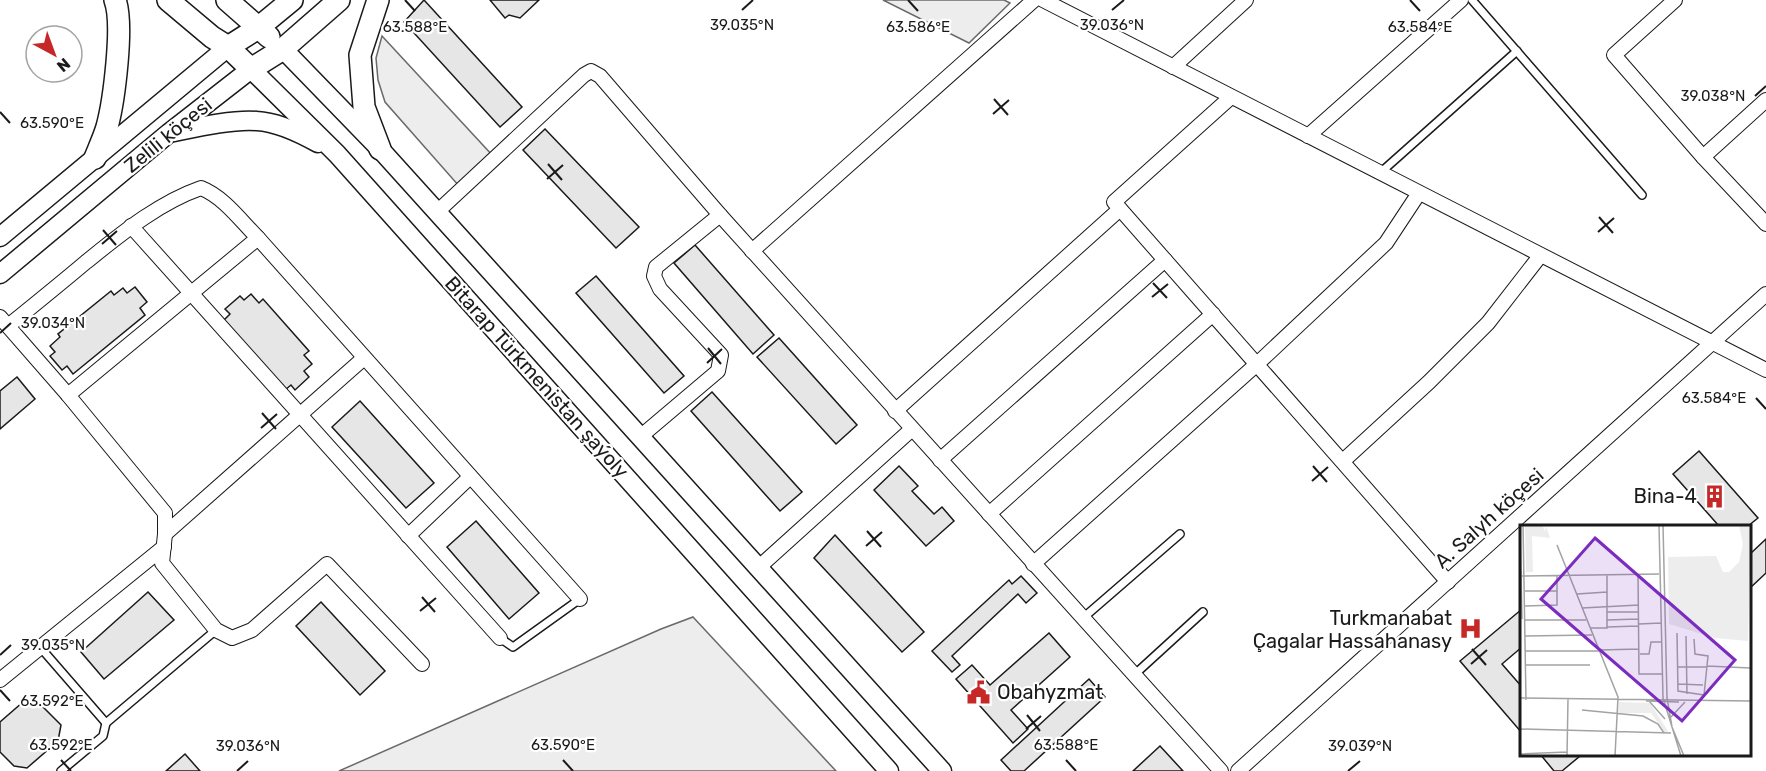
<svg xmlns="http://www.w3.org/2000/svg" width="1766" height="771" font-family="Rubik,sans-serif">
	<rect width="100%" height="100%" fill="#fff"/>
	<!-- green -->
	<g fill="#ededed" stroke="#6a6a6a" stroke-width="1.5">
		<polygon points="883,0 1004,0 1010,3 969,43"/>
		<polygon points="382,36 493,156 459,186 385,102 378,80 376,58"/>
		<polygon points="693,617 836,771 339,771 661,629"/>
	</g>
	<!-- building -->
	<g fill="#e6e6e6" stroke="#1a1a1a" stroke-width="1.5">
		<polygon points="424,0 522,107 500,127 404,22"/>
		<polygon points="490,0 539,0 520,18 509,15 505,18"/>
		<polygon points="545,129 639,227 616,248 523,150"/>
		<polygon points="695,245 774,335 753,354 674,263"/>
		<polygon points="596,276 684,376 664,393 576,293"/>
		<polygon points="135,287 147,302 140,308 145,315 73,374 67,366 62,370 50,356 55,352 50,346 60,337 58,334 111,291 114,295 123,288 127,293"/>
		<polygon points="251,294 259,303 263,299 309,351 304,355 312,364 304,371 309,377 295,390 291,385 285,390 224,320 230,314 225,309 240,296 244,300"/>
		<polygon points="779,338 857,425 836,444 757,357"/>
		<polygon points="17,377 35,399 0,429 0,391"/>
		<polygon points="712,392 802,492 780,511 691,411"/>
		<polygon points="360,401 434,483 406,508 332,427"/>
		<polygon points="1699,451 1758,518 1748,526 1719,526 1673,474"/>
		<polygon points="899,466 918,486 912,491 934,514 942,507 954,521 926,546 874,490"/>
		<polygon points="476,521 539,593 509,619 447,547"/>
		<polygon points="835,535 924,632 902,652 814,558"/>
		<polygon points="1766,539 1766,573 1750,588 1750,554"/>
		<polygon points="1021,576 1037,593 1026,603 1018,594 952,656 960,665 952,672 932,651 1009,580 1012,584"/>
		<polygon points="148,592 174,620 104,679 81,652"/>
		<polygon points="321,602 385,671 360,695 296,626"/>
		<polygon points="1522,609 1522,647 1502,664 1522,687 1522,733 1460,661"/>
		<polygon points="1049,633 1070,657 1011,710 1028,729 1013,743 956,679 972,665 990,685"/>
		<polygon points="1089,679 1105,697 1024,771 1011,771 1001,760"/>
		<polygon points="23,702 39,703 61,725 58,741 27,768 14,766 0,752 0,722"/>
		<polygon points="1160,746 1183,771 1133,771"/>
		<polygon points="185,754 200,771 166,771"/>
		<polygon points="1540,754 1579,754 1580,756 1562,771 1554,771"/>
	</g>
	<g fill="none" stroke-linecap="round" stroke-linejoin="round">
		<defs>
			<g id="service">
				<polyline points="1472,0 1642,195"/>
				<polyline points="1380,173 1517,51"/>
				<polyline points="1083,618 1180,534"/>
				<polyline points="500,638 513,647 580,599"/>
				<polyline points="40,647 106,723"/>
				<polyline points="1134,675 1203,612"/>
				<polyline points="61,771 103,736 106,723 216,630"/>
			</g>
			<g id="minor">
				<polyline points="1043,0 1766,370"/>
				<polyline points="1675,0 1614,55 1703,157 1766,224"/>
				<polyline points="1173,67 1246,0"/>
				<polyline points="1231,97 1114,202 1448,582"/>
				<polyline points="1308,136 1461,0"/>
				<polyline points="1703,157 1766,100"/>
				<polyline points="437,212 584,75 591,71 600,76 720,215 1221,771"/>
				<polyline points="131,226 500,638"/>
				<polyline points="752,251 1034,0"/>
				<polyline points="0,317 68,395 165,513 165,534 162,563 216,630 232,638 252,630 327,564 422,664"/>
				<path d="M8,326C34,305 60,284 86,262C121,234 158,203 201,188C224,197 241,221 258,238L580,599"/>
				<polyline points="68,395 258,238"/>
				<polyline points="895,411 1120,209"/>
				<polyline points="640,437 718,371 721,355 660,289 654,276 656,267 720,215"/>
				<polyline points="940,460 1165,260"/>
				<polyline points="1343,461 1429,382 1488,323 1540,256"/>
				<polyline points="989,514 1213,314"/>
				<polyline points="165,534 364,358"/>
				<polyline points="408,536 470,477"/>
				<polyline points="1033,564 1257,364 1386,243 1419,193"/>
				<polyline points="758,568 912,429"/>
				<polyline points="0,680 164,547"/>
				<polyline points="1238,771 1766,294"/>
			</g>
			<g id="secondary">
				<polyline points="283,49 380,149 942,771"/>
				<path d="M174,132C198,127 233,119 257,121C278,122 300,133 318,143"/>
				<polyline points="0,237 228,47"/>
				<polyline points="0,274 169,133 251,69 337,154 889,771"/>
			</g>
			<g id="primary">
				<polyline points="168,0 212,37 228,47 251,69 283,49 339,0"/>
				<polyline points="227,0 269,37"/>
				<polyline points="378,0 360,55 364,107 380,149"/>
				<polyline points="228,47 258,28 292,0"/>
				<path d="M95,158C99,148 104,137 107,127C114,101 124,24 115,0"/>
			</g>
		</defs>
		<!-- service casing -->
		<use href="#service" stroke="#1a1a1a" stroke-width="10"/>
		<!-- minor casing -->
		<use href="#minor" stroke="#1a1a1a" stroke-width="16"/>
		<!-- secondary casing -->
		<use href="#secondary" stroke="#1a1a1a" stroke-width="21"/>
		<!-- primary casing -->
		<use href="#primary" stroke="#1a1a1a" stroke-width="24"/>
		<!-- service -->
		<use href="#service" stroke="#fff" stroke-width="7"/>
		<!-- minor -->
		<use href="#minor" stroke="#fff" stroke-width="14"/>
		<!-- secondary -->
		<use href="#secondary" stroke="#fff" stroke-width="18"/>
		<!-- primary -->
		<use href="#primary" stroke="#fff" stroke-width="21"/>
	</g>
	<!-- ticks -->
	<path fill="none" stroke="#1a1a1a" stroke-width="2" d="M405,0L415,11M908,0L918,11M1410,0L1420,11M742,10L753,0M1112,10L1124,0M1755,96L1766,86M994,99L1008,115M0,112L10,123M993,114L1009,100M548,164L562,180M547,179L563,165M1599,217L1613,233M103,230L116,245M1598,232L1614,218M102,244L117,231M1153,283L1167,298M1152,297L1168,284M0,333L11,323M708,348L721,364M707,363L722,349M1756,398L1766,409M262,413L276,429M261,428L277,414M1313,466L1327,482M1312,481L1328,467M867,531L881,547M866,546L882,532M422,597L435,612M420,611L436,598M1472,649L1486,665M0,655L11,645M1471,664L1487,650M0,690L10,701M1027,715L1040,731M1026,729L1041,716M61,760L71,771M563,760L573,771M1066,760L1076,771M237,771L248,761M1348,771L1360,761"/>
	<!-- icons -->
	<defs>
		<symbol id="building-bare" viewBox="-9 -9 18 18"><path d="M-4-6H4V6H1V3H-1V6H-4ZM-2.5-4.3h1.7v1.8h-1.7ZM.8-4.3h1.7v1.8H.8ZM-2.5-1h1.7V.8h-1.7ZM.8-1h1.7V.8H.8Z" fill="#c62828" stroke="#fff" stroke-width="2.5" paint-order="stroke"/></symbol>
		<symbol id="hospital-bare" viewBox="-9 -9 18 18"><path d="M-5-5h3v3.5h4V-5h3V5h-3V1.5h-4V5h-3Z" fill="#c62828" stroke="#fff" stroke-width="2.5" paint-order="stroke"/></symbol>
		<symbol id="civic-bare" viewBox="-9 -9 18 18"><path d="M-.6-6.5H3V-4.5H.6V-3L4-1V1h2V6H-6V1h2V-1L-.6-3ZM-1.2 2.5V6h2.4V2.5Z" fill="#c62828" stroke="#fff" stroke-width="2.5" paint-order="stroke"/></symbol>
	</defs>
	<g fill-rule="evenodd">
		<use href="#building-bare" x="1698" y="480" width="33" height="33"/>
		<use href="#hospital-bare" x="1454" y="612" width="33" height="33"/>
		<use href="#civic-bare" x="962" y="676" width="33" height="33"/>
	</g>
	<g text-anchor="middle" stroke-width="4.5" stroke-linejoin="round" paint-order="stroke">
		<!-- street labels -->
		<g font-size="20" fill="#1a1a1a" stroke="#fff">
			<text transform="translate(168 135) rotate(-39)" y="7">Zelili köçesi</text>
			<text transform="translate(537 377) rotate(48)" y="7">Bitarap Türkmenistan şaýoly</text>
			<text transform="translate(1489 518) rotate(-42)" y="7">A. Salyh köçesi</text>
		</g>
		<!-- poi labels -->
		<g font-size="20" fill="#1a1a1a" stroke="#fff" text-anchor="end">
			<text x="1697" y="503">Bina-4</text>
			<text x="1452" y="625">Turkmanabat<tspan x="1452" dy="23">Çagalar Hassahanasy</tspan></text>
			<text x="997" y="699" text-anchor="start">Obahyzmat</text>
		</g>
	</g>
	<!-- overview -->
	<g transform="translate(1520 525)">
		<rect width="231" height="231" fill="#fff"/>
		<path d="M219,0H231L228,116L195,113L149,99L148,32L196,31L203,47H209L219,37L223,19ZM5,1H23L25,7L26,1L30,13L12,11L13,47H6ZM99,177L130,178L148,206L145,208L131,188H98Z" fill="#ededed"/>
		<path fill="none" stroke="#a3a3a3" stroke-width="1.5" d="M3,0L6,175M139,0L143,173L161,231M143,0L147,173L152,202L164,231M0,3L2,94M37,20L98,172L95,231M118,49L119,149H142M2,51L139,49M5,66H37M57,69L87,67M5,81L37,80V51M62,83L119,80M87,87H118M5,95H66M87,95L118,94M119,99L141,98M87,102L118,101M71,103H87V50M157,108L158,166L184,170M5,111L72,110M166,111L167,169M174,114L175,129L188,131L184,170M79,125L119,124M5,126H79M120,129H129L131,117H141M6,140H70M187,141L230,143M158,142H186M158,159L183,160M0,173L231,176M231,175V114M126,176L159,177M129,176L145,194M62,185L123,191L138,199L144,208M151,192L165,177M0,204L151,208M0,229L47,227M47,231L48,174"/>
		<path fill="#7b2cbf" fill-opacity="0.15" stroke="#7b2cbf" stroke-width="3" d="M75,13L215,135L162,196L21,74Z"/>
		<rect width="231" height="231" fill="none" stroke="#1a1a1a" stroke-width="3"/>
	</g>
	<g font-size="15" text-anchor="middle" fill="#1a1a1a" stroke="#fff" stroke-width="4.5" stroke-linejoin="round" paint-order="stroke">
		<text x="742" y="30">39.035°N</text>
		<text x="1112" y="30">39.036°N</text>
		<text x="415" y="32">63.588°E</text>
		<text x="918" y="32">63.586°E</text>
		<text x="1420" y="32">63.584°E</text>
		<text x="1713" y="101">39.038°N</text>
		<text x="52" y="128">63.590°E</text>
		<text x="53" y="328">39.034°N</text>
		<text x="1714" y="403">63.584°E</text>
		<text x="53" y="650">39.035°N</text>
		<text x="52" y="706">63.592°E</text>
		<text x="61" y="750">63.592°E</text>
		<text x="563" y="750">63.590°E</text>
		<text x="1066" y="750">63.588°E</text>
		<text x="248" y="751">39.036°N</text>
		<text x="1360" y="751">39.039°N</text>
	</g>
	<!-- north arrow -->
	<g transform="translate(54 54) rotate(139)"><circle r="28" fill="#ffffff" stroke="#a3a3a3" stroke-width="1.5"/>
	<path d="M0-4.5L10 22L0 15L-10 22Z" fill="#c62828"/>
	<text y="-9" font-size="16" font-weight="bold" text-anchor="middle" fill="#1a1a1a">N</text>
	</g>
</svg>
